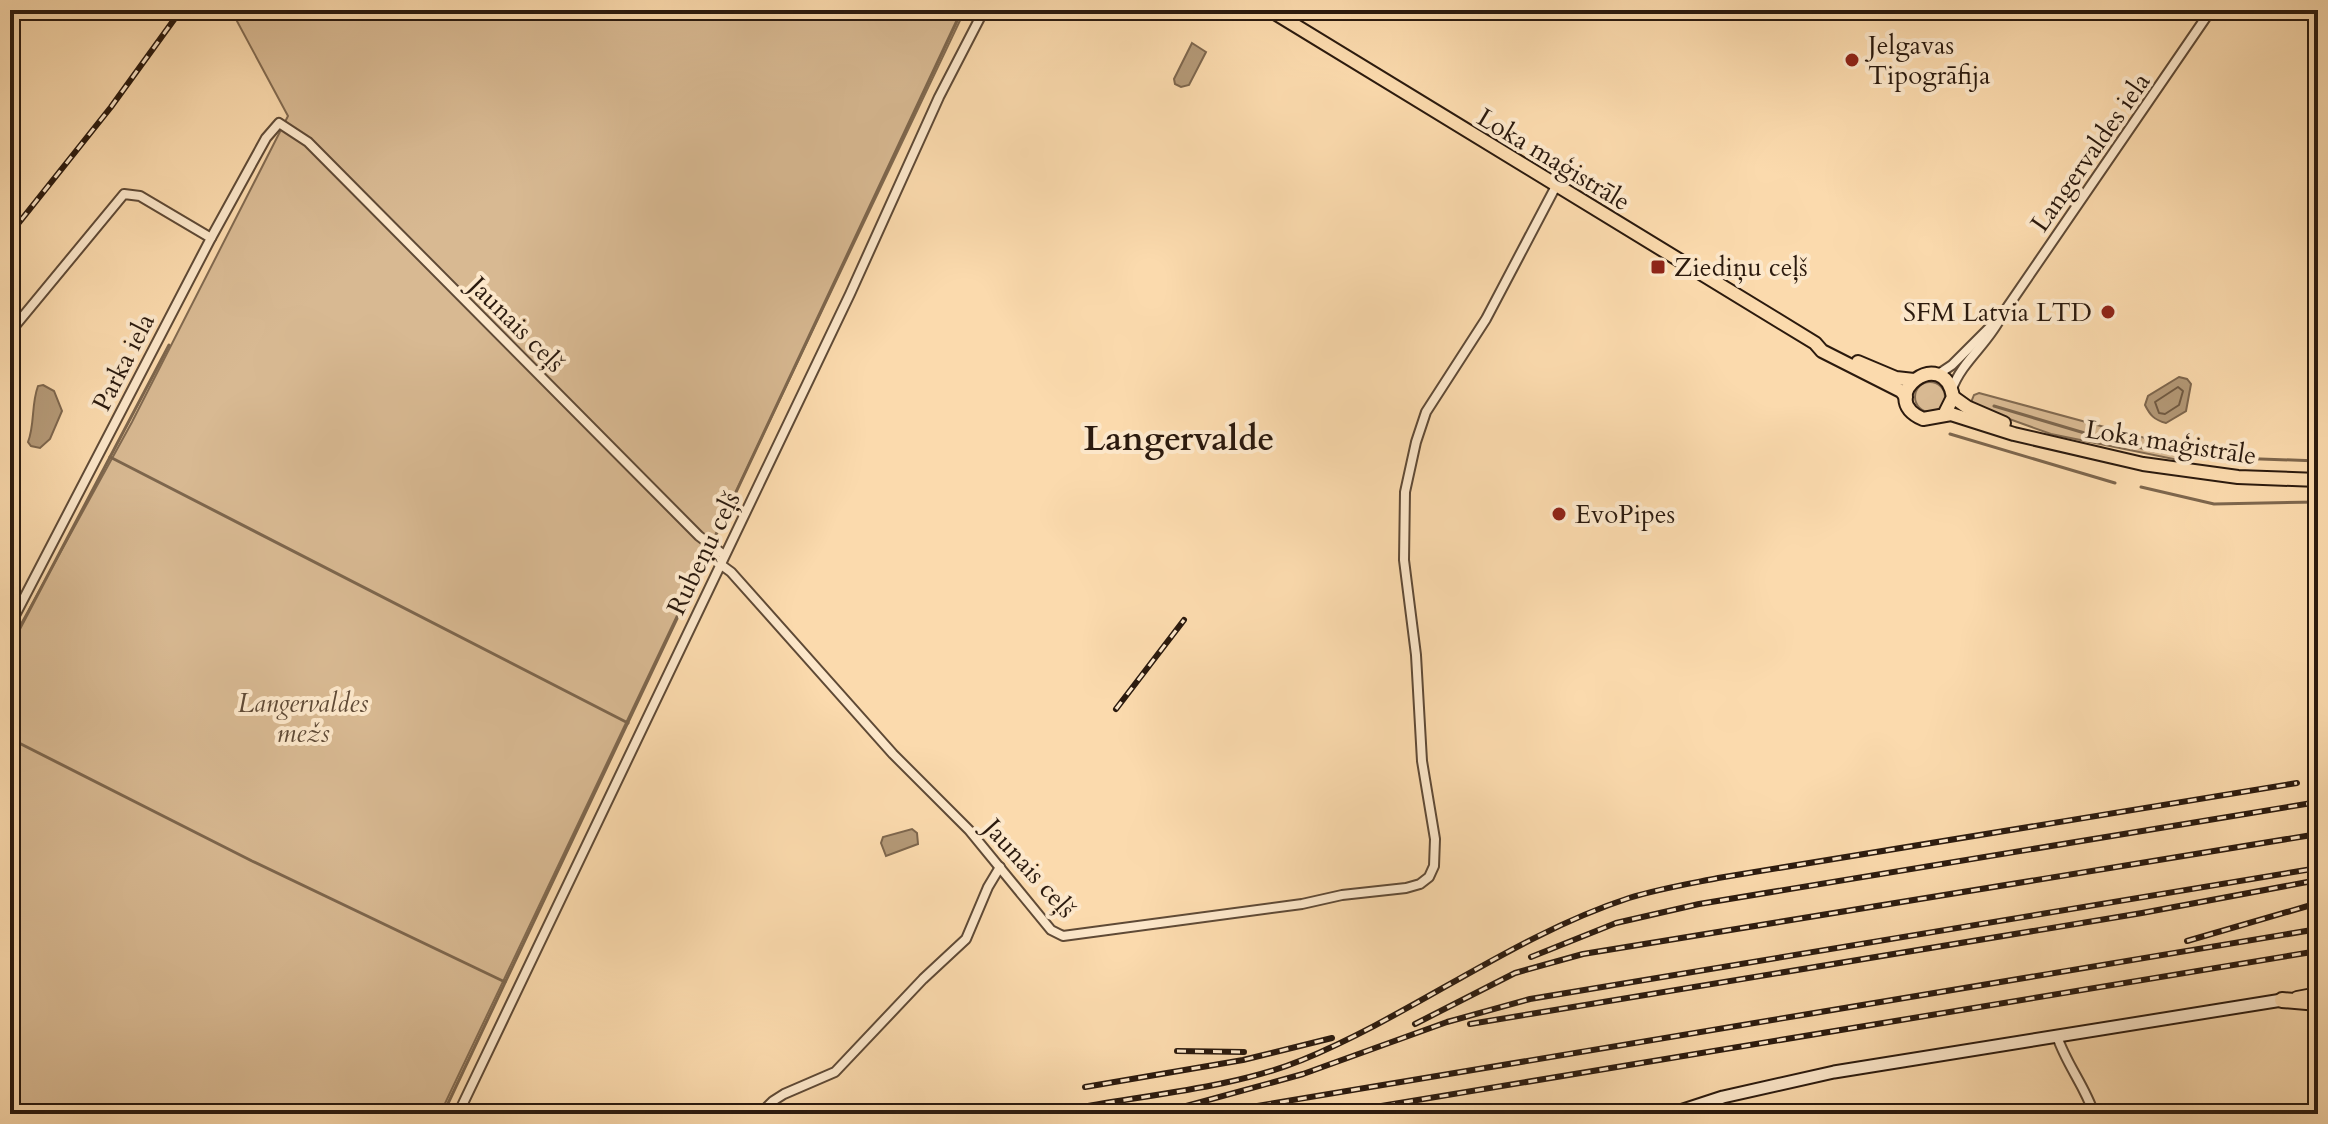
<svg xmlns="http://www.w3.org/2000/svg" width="2328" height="1124" font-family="Cardo,serif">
	<rect width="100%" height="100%" fill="#fbdaad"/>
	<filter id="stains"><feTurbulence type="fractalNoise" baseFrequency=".0025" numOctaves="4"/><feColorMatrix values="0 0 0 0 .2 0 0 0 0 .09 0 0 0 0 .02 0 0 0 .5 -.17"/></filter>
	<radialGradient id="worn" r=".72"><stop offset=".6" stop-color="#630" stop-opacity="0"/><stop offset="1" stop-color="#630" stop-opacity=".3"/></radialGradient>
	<!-- green -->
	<g fill="#d8b992" stroke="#826a50" stroke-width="2">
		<polygon points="231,10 965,10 440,1114 10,1114 10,644 132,422 288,116"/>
		<circle cx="1930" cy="397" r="15"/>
		<polygon points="1979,393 2160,442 2162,453 2165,453 2168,442 2174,443 2174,446 2187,450 2188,456 2183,461 2051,434 1970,405 1974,395"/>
	</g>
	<!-- water -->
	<g fill="#b49977" stroke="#7d664d" stroke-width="2">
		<polygon points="1192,43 1206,52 1189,85 1181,87 1175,84 1174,79"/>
		<path d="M2179,377L2187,379L2191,384L2186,411L2166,423C2154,420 2150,415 2145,405L2148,396Z"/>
		<path d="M43,385L54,391L62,411L50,439L40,448L31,446L28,442C35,424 31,405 38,386Z"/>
		<polygon points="912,829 917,833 918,844 886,856 881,843 883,837"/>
	</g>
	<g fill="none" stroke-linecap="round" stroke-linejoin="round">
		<!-- shore -->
		<polygon stroke="#705a42" stroke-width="2" points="2178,387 2183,391 2179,405 2165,414 2159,413 2155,402"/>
		<!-- stream -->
		<g stroke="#7d664d" stroke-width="3">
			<polyline points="1994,406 2098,437 2154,451"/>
			<polyline points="1950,434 2115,483"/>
			<polyline points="110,457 628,723"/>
			<polyline points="2206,457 2318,461"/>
			<polyline points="2141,487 2214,504 2318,502"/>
			<polyline points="714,539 962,10"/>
			<polyline points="10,647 169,345"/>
			<polyline points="10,734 17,742 252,861 505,982"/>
			<polyline points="443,1114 706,557"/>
		</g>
		<defs>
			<g id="street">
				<polyline points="10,332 124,194 140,196 211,238"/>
				<polyline points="1937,375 1952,365 2001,316"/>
				<path d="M1952,389C1962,361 1989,343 2002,315L2211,10"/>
				<polyline points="10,435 15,428"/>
				<polyline points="720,564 731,572 893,754 969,830 1051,930 1063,936 1302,904 1342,895 1406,888 1420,884 1429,877 1434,866 1435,839 1422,761 1416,655 1404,560 1405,492 1416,442 1426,412 1486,319 1556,186"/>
				<polyline points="10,625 211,238 266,138 279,123 308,142 699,536 724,555"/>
				<path d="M2057,1036C2066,1064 2085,1086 2094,1114"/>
				<polyline points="458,1114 850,294 939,97 984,10"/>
				<polyline points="760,1114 773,1101 784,1094 835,1072 923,979 966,939 988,887 1000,867"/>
			</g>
			<polyline id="secondary" points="1671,1114 1723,1097 1834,1072 2282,1000"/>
			<g id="primary">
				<polyline points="1270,10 1815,343 1822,351 1901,391 1906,397"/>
				<polyline points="1858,362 1896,378 1914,380"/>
				<polyline points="1953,397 1967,407 2004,423"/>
				<path d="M1944,415L1953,397C1944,343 1873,397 1923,419L1951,414L2014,434L2143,464L2238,477L2318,480"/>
				<polyline points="2297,998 2318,994"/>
			</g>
			<polyline id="highway" points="2282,1000 2318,1003"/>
		</defs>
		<!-- street casing -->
		<use href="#street" stroke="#5f4a36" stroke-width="12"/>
		<!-- secondary casing -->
		<use href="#secondary" stroke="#2b1a0e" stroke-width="15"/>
		<!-- primary casing -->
		<use href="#primary" stroke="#2b1a0e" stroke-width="16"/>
		<!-- highway casing -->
		<use href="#highway" stroke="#2b1a0e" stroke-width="18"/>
		<!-- street -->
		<use href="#street" stroke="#fce7ca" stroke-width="8"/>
		<!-- secondary -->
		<use href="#secondary" stroke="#fce7ca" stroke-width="11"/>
		<!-- primary -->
		<use href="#primary" stroke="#fbdaad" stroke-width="12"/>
		<!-- highway -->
		<use href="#highway" stroke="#fbdaad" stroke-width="14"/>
		<defs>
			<g id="rail">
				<polyline points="10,234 111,107 181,10"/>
				<polyline points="1116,709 1184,620"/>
				<polyline points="2187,941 2318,903"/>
				<polyline points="1531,957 1616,923 1699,904 2318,802"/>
				<polyline points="1415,1024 1515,973 1583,954 2318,834"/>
				<polyline points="1470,1024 2142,913 2318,880"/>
				<polyline points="1177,1051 1244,1052"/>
				<polyline points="1085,1087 1243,1060 1332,1038"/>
				<path d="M1088,1106C1156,1094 1239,1086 1302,1060C1414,1014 1513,936 1629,898C1658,889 1688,884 1718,878L2297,783"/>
				<polyline points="1157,1114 1303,1074 1447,1022 1530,999 2318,868"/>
				<polyline points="1209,1114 2318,929"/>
				<polyline points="1333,1114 2318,951"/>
			</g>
		</defs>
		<!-- rail casing -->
		<use href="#rail" stroke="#2b1a0e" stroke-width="6"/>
		<!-- rail -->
		<use href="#rail" stroke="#fce7ca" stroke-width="3" stroke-dasharray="9" stroke-linecap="butt"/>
	</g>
	<!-- markers -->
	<g fill="#8f2418" stroke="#fce7ca" stroke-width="3">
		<circle cx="1852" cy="60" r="8"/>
		<rect x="1650" y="259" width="16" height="16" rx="4"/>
		<circle cx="2108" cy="312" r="8"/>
		<circle cx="1559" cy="514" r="8"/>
	</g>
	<g text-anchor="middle" stroke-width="8" stroke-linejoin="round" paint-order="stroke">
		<!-- poi labels -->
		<g font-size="26" fill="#2b1a0e" stroke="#fce7ca" text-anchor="start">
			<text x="1868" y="54">Jelgavas<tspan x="1868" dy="30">Tipogrāfija</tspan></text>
			<text x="1674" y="276">Ziediņu ceļš</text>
			<text x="2092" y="321" text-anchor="end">SFM Latvia LTD</text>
			<text x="1575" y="523">EvoPipes</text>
		</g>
		<!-- street labels -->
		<g font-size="26" fill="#2b1a0e" stroke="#fce7ca">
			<text transform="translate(2090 152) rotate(-55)" y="9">Langervaldes iela</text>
			<text transform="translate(1554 159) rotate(31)" y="9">Loka maģistrāle</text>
			<text transform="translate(517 324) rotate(45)" y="9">Jaunais ceļš</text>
			<text transform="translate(123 362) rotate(-63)" y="9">Parka iela</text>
			<text transform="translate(2171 442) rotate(9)" y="9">Loka maģistrāle</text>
			<text transform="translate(703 553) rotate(-64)" y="9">Rubeņu ceļš</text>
			<text transform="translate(1030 868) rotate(48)" y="9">Jaunais ceļš</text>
		</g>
		<!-- park labels -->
		<g font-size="26" font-style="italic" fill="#5f4a36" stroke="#fce7ca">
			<text x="303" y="712">Langervaldes<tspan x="303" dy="30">mežs</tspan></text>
		</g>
		<!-- district labels -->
		<g font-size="34" font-weight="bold" fill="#2b1a0e" stroke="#fce7ca">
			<text x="1179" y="450">Langervalde</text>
		</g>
	</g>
	<!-- margin -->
	<rect width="2328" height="1124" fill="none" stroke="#fbdaad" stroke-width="40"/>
	<rect x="12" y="12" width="2304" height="1100" fill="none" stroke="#2b1a0e" stroke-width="4"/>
	<rect x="20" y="20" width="2288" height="1084" fill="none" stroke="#2b1a0e" stroke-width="2"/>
	<rect width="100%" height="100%" filter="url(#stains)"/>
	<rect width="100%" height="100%" fill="url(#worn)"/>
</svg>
